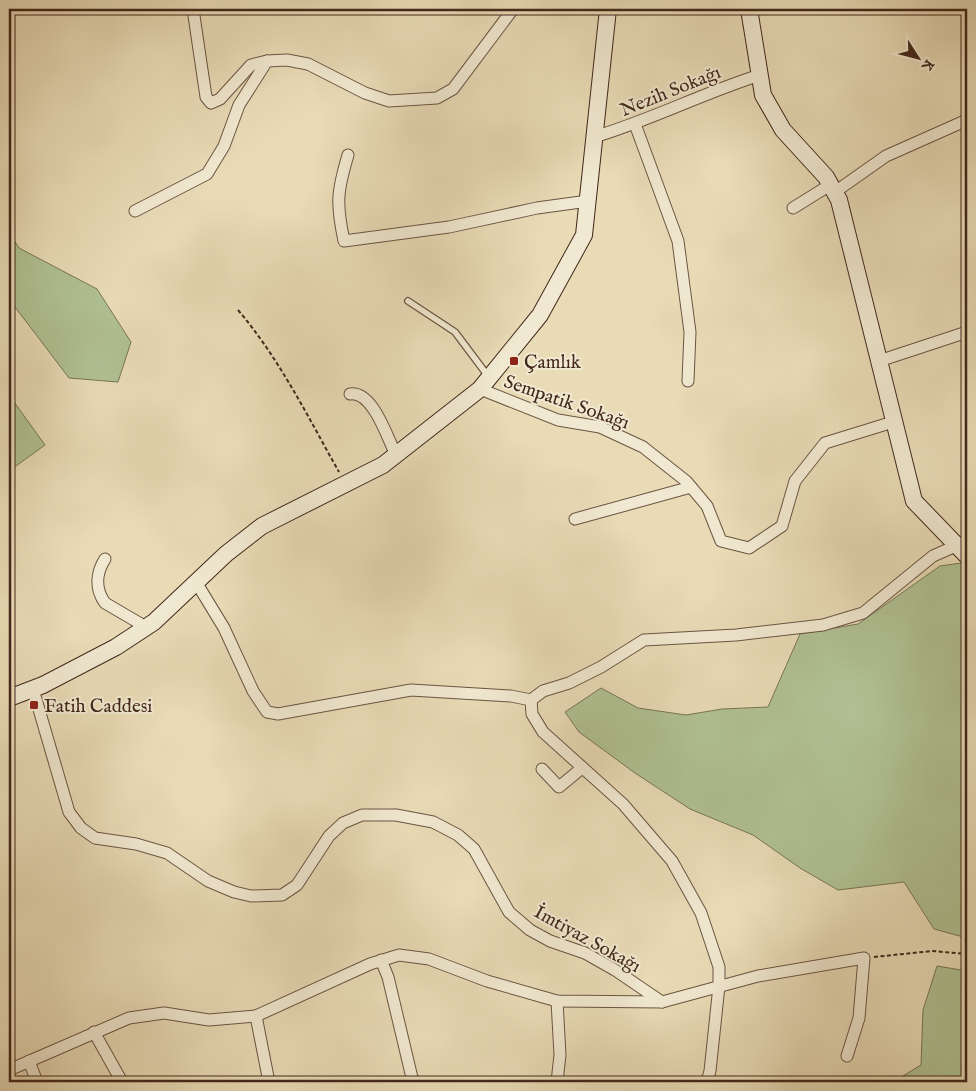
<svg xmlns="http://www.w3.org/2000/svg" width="976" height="1091" font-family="'IM FELL English',serif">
	<rect width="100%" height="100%" fill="#e8dbb6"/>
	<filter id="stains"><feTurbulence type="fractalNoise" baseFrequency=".004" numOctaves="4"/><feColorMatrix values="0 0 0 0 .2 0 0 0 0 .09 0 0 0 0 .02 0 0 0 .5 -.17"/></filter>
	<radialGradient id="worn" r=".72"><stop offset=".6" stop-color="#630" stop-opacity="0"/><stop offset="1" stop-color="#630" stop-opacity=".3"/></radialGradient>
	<!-- green -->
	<g fill="#b0c193" stroke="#797457">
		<polygon points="9,232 19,248 97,289 131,342 118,382 69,378 12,303 9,299"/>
		<polygon points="9,395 45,445 9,471"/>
		<polygon points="961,563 967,575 967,938 934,929 904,882 838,890 800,868 753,835 690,809 635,773 579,732 565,712 601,688 638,708 686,715 722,709 768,707 800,634 858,624 940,566"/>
		<polygon points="937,966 967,971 967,1082 893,1082 921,1065 923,1010"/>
	</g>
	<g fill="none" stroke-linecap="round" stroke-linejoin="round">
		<defs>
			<polyline id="lane" points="408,301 455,332 488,376"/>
			<g id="street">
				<polyline points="193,9 206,97 211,103 220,99 251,65 267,61"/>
				<polyline points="635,124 678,241 690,332 688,381"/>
				<path d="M594,137C651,120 703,93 760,75"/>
				<path d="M348,155C337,192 336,203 344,241L449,227L537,208L588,201"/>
				<polyline points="835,192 886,156 967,120"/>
				<polyline points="793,208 830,185"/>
				<polyline points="135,211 207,174 224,146 239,105 267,61 287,60 308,64 365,93 389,101 437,98 453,89 513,9"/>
				<polyline points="879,361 967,332"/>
				<polyline points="480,389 558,420 600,427 643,447 686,481 707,506 721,541 749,548 782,526 795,481 825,443 893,422"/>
				<path d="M350,394C373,391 387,437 396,455"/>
				<polyline points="575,519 691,487"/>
				<path d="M105,559C96,573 95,589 105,603L146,627"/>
				<polyline points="196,582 224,628 253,691 267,712 278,714 411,690 511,696 531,700 543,691 569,683 601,667 644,640 736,635 823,625 863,613 933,556 967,541"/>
				<polyline points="33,689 69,812 81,828 95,838 136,844 167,853 208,881 234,892 251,896 282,895 297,885 329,836 343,823 362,815 396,815 433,822 458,835 474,849 509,912 530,930 550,941 585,953 615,970 662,1002"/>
				<polyline points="531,700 532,714 543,732 623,804 672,861 701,913 719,967 719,986 710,1071 707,1082"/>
				<polyline points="542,769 559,787 582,768"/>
				<polyline points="381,960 388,977 413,1082"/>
				<polyline points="557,1001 560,1055 557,1082"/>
				<polyline points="256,1016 269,1082"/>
				<polyline points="94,1032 122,1082"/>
				<polyline points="29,1061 37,1082"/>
				<polyline points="9,1070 129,1018 164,1013 209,1020 256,1016 370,964 399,955 429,959 487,981 557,1001 662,1002 758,976 864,958 859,1018 847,1056"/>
			</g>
			<g id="secondary">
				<polyline points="749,9 763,95 783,130 826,177 839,200 914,501 967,556"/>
				<polyline points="9,698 43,685 116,647 154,622 226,554 262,526 383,465 480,389 540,315 584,235 608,9"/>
			</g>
		</defs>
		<!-- lane casing -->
		<use href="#lane" stroke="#6c5442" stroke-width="8"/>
		<!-- street casing -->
		<use href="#street" stroke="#6c5442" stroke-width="13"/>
		<!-- secondary casing -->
		<use href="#secondary" stroke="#42271b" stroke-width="18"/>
		<!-- path -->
		<g stroke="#42271b" stroke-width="2" stroke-dasharray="4 2.5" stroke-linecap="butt">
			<path d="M238,310C279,358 308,417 339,472"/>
			<polyline points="874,957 932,951 967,954"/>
		</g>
		<!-- lane -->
		<use href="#lane" stroke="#f0e8d0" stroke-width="5.5"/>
		<!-- street -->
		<use href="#street" stroke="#f0e8d0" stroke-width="11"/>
		<!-- secondary -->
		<use href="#secondary" stroke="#f0e8d0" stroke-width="16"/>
	</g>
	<!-- markers -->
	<g fill="#8f2418" stroke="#f0e8d0" stroke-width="2">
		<rect x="509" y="356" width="10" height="10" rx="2.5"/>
		<rect x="29" y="700" width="10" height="10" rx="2.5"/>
	</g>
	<g text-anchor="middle" stroke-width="4" stroke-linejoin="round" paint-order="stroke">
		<!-- street labels -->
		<g font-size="19" fill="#42271b" stroke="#f0e8d0">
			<text transform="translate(670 90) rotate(-22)" y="7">Nezih Sokağı</text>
			<text transform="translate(567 401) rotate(19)" y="7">Sempatik Sokağı</text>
			<text transform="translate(588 938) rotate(29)" y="7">İmtiyaz Sokağı</text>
		</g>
		<!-- poi labels -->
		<g font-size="19" fill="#42271b" stroke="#f0e8d0" text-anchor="start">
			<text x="524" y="368">Çamlık</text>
			<text x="44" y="712">Fatih Caddesi</text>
		</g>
	</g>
	<!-- margin -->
	<rect width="976" height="1091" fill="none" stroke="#e8dbb6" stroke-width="30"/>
	<rect x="10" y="10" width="956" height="1071" fill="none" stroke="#42271b" stroke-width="2.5"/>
	<rect x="15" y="15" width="946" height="1061" fill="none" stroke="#42271b"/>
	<!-- north arrow -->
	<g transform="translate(918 58) rotate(126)" stroke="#f0e8d0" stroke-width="4" paint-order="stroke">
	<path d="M0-4L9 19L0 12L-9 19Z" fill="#42271b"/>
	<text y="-8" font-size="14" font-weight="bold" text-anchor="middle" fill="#42271b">K</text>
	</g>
	<rect width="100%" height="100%" filter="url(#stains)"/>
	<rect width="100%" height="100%" fill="url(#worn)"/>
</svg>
